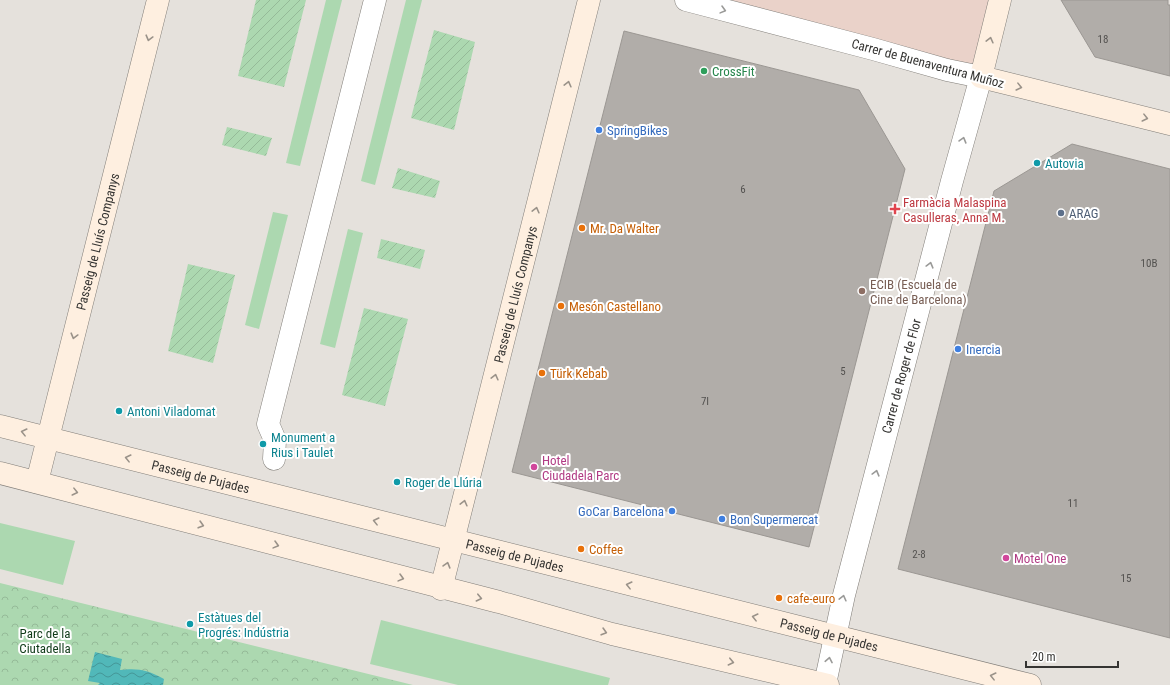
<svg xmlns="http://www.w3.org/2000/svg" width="1170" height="685" font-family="'Roboto Condensed',sans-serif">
	<defs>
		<pattern id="park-crowns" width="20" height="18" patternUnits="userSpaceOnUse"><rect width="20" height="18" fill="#acd8b0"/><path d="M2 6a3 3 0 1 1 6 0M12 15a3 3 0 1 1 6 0" fill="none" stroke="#95ba98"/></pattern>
		<pattern id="garden-furrows" width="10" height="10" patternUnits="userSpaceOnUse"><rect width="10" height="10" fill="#acd8b0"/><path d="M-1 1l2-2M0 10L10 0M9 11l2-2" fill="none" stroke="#95ba98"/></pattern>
		<pattern id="water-waves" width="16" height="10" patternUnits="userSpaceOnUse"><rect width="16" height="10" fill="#51b8b9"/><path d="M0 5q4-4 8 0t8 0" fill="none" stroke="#449697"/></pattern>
	</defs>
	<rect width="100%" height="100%" fill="#e5e1dc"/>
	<!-- commercial -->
	<polygon fill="#ead2c9" points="731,0 1000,0 981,77 873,49"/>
	<!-- grass -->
	<g fill="#acd8b0">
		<polygon points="326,0 342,0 300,166 286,163"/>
		<polygon points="406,0 422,0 375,185 361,181"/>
		<polygon points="273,212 288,215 259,329 245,325"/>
		<polygon points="348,229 363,233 335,348 320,344"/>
		<polygon points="0,523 75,541 63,585 0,569"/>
		<polygon points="381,620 610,678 608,685 458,685 370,664"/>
	</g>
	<!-- park -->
	<polygon fill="url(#park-crowns)" points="0,583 413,685 0,685"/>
	<!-- garden -->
	<g fill="url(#garden-furrows)">
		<polygon points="256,0 306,0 284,87 238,76"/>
		<polygon points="434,30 475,42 454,130 411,118"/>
		<polygon points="227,127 272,138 266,156 222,145"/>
		<polygon points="398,168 440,181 435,198 392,188"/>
		<polygon points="381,239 425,250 420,269 377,258"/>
		<polygon points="188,264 235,275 213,363 168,351"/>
		<polygon points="364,308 408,319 385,406 342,395"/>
	</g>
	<!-- water -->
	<path fill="url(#water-waves)" d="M95,652L122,659L120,670C139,668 147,670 164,679L163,685H98L100,683L88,681Z"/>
	<!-- building -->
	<g fill="#b1ada9" stroke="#9b9793">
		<polygon points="1061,0 1168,0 1168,5 1170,5 1170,76 1095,57"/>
		<polygon points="624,31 859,90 905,169 809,547 512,472"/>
		<polygon points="1072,144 1170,169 1170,638 898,569 994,191"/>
	</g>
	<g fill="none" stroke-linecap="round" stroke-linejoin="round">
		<defs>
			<g id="street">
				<polyline points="686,0 873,49 947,70 981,77 952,181 844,595 825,684"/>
				<polyline points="274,459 275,440 268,424 375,0"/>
			</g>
			<g id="secondary">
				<polyline points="1000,0 981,77 1170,124"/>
				<path id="s1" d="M0,426L1030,685"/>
				<polyline points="0,473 499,602 612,634 828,685"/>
				<path id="s2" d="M37,482L158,0"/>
				<path id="s3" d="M441,589L589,0"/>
			</g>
		</defs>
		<!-- street casing -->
		<use href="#street" stroke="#807d78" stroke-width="23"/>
		<!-- secondary casing -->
		<use href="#secondary" stroke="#807d78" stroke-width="23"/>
		<!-- street -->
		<use href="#street" stroke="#fff" stroke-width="22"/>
		<!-- secondary -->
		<use href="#secondary" stroke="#feefe0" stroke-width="22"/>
	</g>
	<!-- one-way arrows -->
	<defs><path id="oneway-chevron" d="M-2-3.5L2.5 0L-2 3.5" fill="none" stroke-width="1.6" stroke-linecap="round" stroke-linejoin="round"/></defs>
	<g stroke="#9a9a98">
		<use href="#oneway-chevron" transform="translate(723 10) rotate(15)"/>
		<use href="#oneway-chevron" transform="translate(963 140) rotate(-74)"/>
		<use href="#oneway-chevron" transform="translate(930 265) rotate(-75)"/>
		<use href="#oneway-chevron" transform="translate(876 473) rotate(-75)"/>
		<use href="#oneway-chevron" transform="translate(843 598) rotate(-76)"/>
		<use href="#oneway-chevron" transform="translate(829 660) rotate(-79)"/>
	</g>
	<g stroke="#9a9289">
		<use href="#oneway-chevron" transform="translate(149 38) rotate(105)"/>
		<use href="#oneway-chevron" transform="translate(990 40) rotate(-76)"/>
		<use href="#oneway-chevron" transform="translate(568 84) rotate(-76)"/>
		<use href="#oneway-chevron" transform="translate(1019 87) rotate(14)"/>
		<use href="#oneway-chevron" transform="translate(1145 118) rotate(14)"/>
		<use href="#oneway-chevron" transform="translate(536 210) rotate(-76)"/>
		<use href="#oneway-chevron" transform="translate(74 336) rotate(105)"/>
		<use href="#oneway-chevron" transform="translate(495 377) rotate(-76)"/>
		<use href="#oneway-chevron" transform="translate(24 432) rotate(-166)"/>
		<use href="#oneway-chevron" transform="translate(128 458) rotate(-166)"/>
		<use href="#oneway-chevron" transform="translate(75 492) rotate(14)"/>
		<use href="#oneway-chevron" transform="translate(464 503) rotate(-76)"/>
		<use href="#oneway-chevron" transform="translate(376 521) rotate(-166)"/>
		<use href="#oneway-chevron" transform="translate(201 525) rotate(16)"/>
		<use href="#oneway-chevron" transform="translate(276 545) rotate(15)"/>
		<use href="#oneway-chevron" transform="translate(447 565) rotate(-74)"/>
		<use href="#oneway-chevron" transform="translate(401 578) rotate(15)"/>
		<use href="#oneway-chevron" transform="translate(629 585) rotate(-166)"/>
		<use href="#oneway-chevron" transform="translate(479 598) rotate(13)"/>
		<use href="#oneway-chevron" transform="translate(755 617) rotate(-166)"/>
		<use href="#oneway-chevron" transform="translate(604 632) rotate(16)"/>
		<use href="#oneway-chevron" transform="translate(731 662) rotate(13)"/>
		<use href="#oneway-chevron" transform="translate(993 676) rotate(-166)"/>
	</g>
	<!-- markers -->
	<circle fill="#2e9e5b" stroke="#fff" stroke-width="1.5" cx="704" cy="71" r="4"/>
	<g fill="#3f7fe0" stroke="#fff" stroke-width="1.5">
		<circle cx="599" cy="130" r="4"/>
		<circle cx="958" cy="349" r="4"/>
		<circle cx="672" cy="511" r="4"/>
		<circle cx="722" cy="519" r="4"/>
	</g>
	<g fill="#0f9aa8" stroke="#fff" stroke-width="1.5">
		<circle cx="1037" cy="163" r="4"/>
		<circle cx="119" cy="411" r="4"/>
		<circle cx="263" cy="444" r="4"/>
		<circle cx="397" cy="482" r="4"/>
		<circle cx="190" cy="624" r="4"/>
	</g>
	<path fill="#e0444e" stroke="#fff" stroke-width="1.5" d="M893 203h4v4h4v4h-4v4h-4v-4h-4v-4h4z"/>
	<circle fill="#5c6f8a" stroke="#fff" stroke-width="1.5" cx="1061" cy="213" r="4"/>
	<g fill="#e8710a" stroke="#fff" stroke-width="1.5">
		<circle cx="582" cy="228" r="4"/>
		<circle cx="561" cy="306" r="4"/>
		<circle cx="542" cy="373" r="4"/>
		<circle cx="581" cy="549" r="4"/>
		<circle cx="779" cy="598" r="4"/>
	</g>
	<circle fill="#8d6e63" stroke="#fff" stroke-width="1.5" cx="862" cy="291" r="4"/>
	<g fill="#d1479c" stroke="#fff" stroke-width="1.5">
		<circle cx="534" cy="467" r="4"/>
		<circle cx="1006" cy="558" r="4"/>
	</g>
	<g text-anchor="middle" stroke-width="4" stroke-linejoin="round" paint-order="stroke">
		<!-- number labels -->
		<g font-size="11" fill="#545250">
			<text x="1103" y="43">18</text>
			<text x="743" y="193">6</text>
			<text x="1149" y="267">10B</text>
			<text x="843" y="375">5</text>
			<text x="705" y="405">7I</text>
			<text x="1073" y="507">11</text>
			<text x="919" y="558">2-8</text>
			<text x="1126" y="582">15</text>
		</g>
		<!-- street labels -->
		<g font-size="13" fill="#353432" stroke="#fff">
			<text transform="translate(928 63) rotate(15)" y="5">Carrer de Buenaventura Muñoz</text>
			<text dy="5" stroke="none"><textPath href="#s2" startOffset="248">Passeig de Lluís Companys</textPath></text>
			<text dy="5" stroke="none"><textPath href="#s3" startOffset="304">Passeig de Lluís Companys</textPath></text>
			<text transform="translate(901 376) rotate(-75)" y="5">Carrer de Roger de Flor</text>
			<text dy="5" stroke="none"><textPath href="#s1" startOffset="207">Passeig de Pujades</textPath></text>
			<text dy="5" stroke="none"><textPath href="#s1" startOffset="531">Passeig de Pujades</textPath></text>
			<text dy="5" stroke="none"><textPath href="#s1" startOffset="855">Passeig de Pujades</textPath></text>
		</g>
		<!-- leisure labels -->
		<g font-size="13" fill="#27864d" stroke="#fff" text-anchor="start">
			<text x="712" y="76">CrossFit</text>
		</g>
		<!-- shop labels -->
		<g font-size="13" fill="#366cbe" stroke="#fff" text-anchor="start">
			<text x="607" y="135">SpringBikes</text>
			<text x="966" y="354">Inercia</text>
			<text x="664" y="516" text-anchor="end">GoCar Barcelona</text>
			<text x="730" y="524">Bon Supermercat</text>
		</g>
		<!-- culture labels -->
		<g font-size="13" fill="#0d838f" stroke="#fff" text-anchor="start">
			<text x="1045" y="168">Autovia</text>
			<text x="127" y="416">Antoni Viladomat</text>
			<text x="271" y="442">Monument a<tspan x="271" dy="15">Rius i Taulet</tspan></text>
			<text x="405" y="487">Roger de Llúria</text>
			<text x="198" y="622">Estàtues del<tspan x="198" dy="15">Progrés: Indústria</tspan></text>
		</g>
		<!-- health labels -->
		<g font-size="13" fill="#be3a42" stroke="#fff" text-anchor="start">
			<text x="903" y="207">Farmàcia Malaspina<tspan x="903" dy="15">Casulleras, Anna M.</tspan></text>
		</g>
		<!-- service labels -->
		<g font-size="13" fill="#4e5e75" stroke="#fff" text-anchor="start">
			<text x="1069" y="218">ARAG</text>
		</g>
		<!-- food labels -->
		<g font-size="13" fill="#c56008" stroke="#fff" text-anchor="start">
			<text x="590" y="233">Mr. Da Walter</text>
			<text x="569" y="311">Mesón Castellano</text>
			<text x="550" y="378">Türk Kebab</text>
			<text x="589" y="554">Coffee</text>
			<text x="787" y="603">cafe-euro</text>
		</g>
		<!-- education labels -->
		<g font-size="13" fill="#785e54" stroke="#fff" text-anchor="start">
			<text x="870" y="289">ECIB (Escuela de<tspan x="870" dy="15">Cine de Barcelona)</tspan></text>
		</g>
		<!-- hotel labels -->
		<g font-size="13" fill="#b23c85" stroke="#fff" text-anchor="start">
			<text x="542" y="465">Hotel<tspan x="542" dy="15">Ciudadela Parc</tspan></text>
			<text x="1014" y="563">Motel One</text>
		</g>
		<!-- park labels -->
		<g font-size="13" fill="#103b19" stroke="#fff">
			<text x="45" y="638">Parc de la<tspan x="45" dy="15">Ciutadella</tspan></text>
		</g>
	</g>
	<!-- scale -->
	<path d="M1026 661v6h92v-6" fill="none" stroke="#353432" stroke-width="2"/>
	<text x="1032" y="661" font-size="12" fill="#353432" stroke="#ffffff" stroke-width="3" paint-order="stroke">20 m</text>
</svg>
